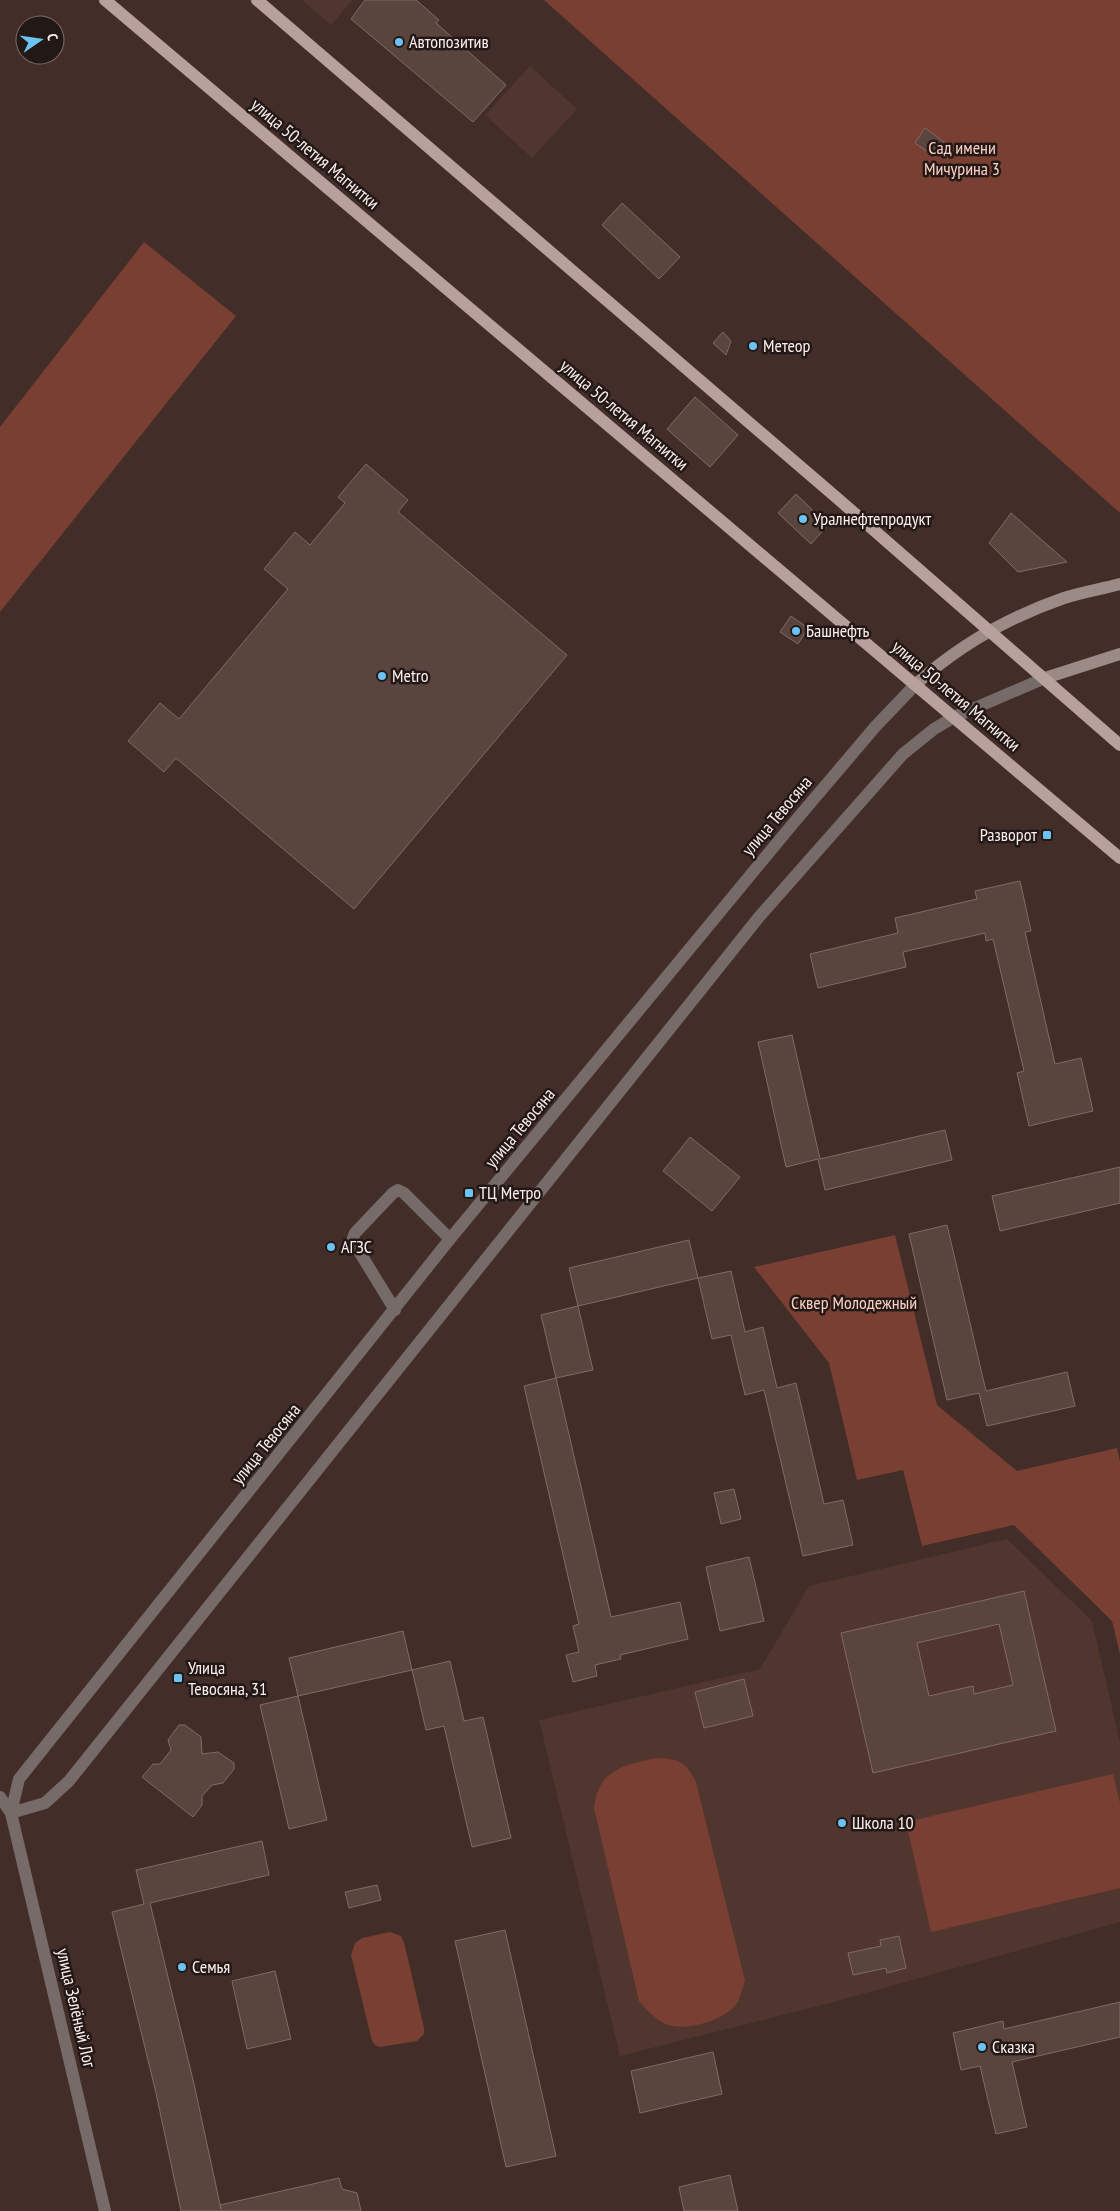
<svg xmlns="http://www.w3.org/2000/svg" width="1120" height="2211" font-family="'PT Sans Narrow',sans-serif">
	<rect width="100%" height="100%" fill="#422d28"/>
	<!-- built -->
	<g fill="#51362f">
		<polygon points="302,0 352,0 331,25"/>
		<polygon points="530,66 577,109 532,158 485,115"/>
		<polygon points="1007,1539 1092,1621 1120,1742 1120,1922 830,2003 620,2056 539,1720 760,1669 809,1586"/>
	</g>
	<!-- green -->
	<g fill="#793f32">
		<polygon points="544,0 1120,0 1120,513"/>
		<polygon points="144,242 236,316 0,612 0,427"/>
		<polygon points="895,1235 937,1405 1017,1471 1117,1448 1120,1461 1120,1654 1112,1621 1014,1525 922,1546 903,1470 857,1480 829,1363 754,1267"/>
		<path d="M656,1758C680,1759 685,1761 696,1782L745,1981C742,1988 740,2001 735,2006C721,2021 685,2032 666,2024C655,2019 647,2010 639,2001L594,1808C599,1769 622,1766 656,1758Z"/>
		<polygon points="1113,1774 1120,1803 1120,1888 931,1932 906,1822"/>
		<polygon points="390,1932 401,1936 404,1942 424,2028 424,2034 417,2041 380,2047 375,2045 372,2041 351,1955 355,1943 362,1938"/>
	</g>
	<!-- building -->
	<g fill="#5a443e" stroke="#836b65" fill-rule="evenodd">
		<polygon points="365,0 416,0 439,20 436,23 506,85 473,122 351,19"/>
		<polygon points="925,128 945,143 935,157 915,143"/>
		<polygon points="622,203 680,257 659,279 602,225"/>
		<polygon points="723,332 731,341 726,355 713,343"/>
		<polygon points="695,397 738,435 710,467 667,429"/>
		<polygon points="366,464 408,500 398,512 567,655 354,909 176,758 164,772 128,741 160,703 179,719 288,589 264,569 295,532 310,545 345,503 338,497"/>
		<polygon points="796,494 828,525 811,544 778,513"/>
		<polygon points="1011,513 1067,562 1018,572 989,543"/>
		<polygon points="791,616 808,628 798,644 780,632"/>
		<polygon points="1020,881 1031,931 1025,932 1055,1064 1081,1058 1093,1111 1029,1126 1017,1073 1024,1071 993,939 986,941 985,933 903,952 906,967 818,988 810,954 898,933 895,918 977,899 975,891"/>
		<polygon points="792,1035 820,1159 945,1130 952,1160 825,1190 818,1159 786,1167 758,1042"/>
		<polygon points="690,1137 740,1177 712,1211 663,1171"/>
		<polygon points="1120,1167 1120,1203 1000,1231 992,1196"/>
		<polygon points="947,1225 986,1391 1067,1372 1075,1406 987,1426 979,1393 947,1400 909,1234"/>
		<polygon points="689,1240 698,1278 578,1306 569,1268"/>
		<polygon points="731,1271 745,1332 763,1327 777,1388 796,1383 824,1504 843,1500 853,1545 803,1556 764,1390 745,1395 731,1335 712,1339 698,1278"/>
		<polygon points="578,1306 593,1370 556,1378 541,1315"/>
		<polygon points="556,1378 611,1617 680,1602 688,1639 620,1655 621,1659 595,1665 597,1676 573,1682 566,1655 579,1652 573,1626 579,1624 524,1386"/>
		<polygon points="734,1489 741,1519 721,1524 714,1493"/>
		<polygon points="749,1557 764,1621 720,1631 706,1567"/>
		<path d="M1024,1591L1056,1731L873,1773L841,1633ZM999,1624L1013,1685L974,1694L973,1686L929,1696L917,1643Z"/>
		<polygon points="403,1631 412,1670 298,1696 289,1658"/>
		<polygon points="450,1661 464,1721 483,1717 511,1838 472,1847 444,1726 426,1730 412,1670"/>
		<polygon points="744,1679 753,1716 704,1728 695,1692"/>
		<polygon points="298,1696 327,1820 289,1829 260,1705"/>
		<polygon points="179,1725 185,1725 201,1737 202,1754 218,1752 234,1763 234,1769 223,1783 212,1785 202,1796 202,1805 193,1817 142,1777 153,1764 160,1764 171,1750 168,1740"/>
		<polygon points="262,1841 269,1875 150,1903 194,2084 221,2209 220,2205 339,2178 342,2189 357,2193 361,2211 181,2211 156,2093 112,1912 144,1904 136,1870"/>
		<polygon points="377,1885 381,1900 349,1908 345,1892"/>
		<polygon points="505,1930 556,2156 506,2167 455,1941"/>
		<polygon points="899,1936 906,1968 887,1973 886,1968 853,1975 848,1953 881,1946 880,1940"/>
		<polygon points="275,1971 291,2039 247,2049 232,1981"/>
		<polygon points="1120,2002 1120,2037 1012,2062 1027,2127 996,2134 980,2066 961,2070 953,2033 1003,2021 1004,2029"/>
		<polygon points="713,2052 722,2094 640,2113 631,2071"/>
		<polygon points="730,2175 738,2211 684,2211 679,2187"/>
	</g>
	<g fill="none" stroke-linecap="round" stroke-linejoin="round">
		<!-- minor -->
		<g stroke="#766b68" stroke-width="12">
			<polyline points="395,1310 354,1243 353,1238 355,1233 393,1193 398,1190 404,1193 450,1239"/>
			<polyline points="0,1797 11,1813"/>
		</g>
		<!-- tertiary -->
		<g stroke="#766b68" stroke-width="12">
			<polyline points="11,1813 45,1803 69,1781 759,917 903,754 934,729 954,717 1045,678"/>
			<polyline points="105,2211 11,1813 19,1779 450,1239 791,826 875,727 915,685"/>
		</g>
		<!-- secondary -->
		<g stroke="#9b8a85" stroke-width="12">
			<polyline points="1045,678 1120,654"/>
			<path d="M915,685C958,646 1009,617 1064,598C1082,592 1102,589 1120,584"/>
		</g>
		<!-- primary -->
		<g stroke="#b8a19c" stroke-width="12">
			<polyline points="105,0 1120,858"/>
			<polyline points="257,0 837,498 1120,745"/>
		</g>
	</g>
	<!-- markers -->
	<g fill="#6bc3f2" stroke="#221816" stroke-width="2">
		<circle cx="399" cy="42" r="5"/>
		<circle cx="753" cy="346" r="5"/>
		<circle cx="803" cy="519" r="5"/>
		<circle cx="796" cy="631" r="5"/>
		<circle cx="382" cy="676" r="5"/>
		<rect x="1042" y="830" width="10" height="10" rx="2.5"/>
		<rect x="464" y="1188" width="10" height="10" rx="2.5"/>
		<circle cx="331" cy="1247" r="5"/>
		<rect x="173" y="1673" width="10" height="10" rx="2.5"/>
		<circle cx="842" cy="1823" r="5"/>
		<circle cx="182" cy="1967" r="5"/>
		<circle cx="982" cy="2047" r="5"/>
	</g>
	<g text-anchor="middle" stroke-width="5" stroke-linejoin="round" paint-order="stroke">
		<!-- poi labels -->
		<g font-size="18" fill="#fdeeeb" stroke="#221816" text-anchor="start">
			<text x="409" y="48">Автопозитив</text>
			<text x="763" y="352">Метеор</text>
			<text x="813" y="525">Уралнефтепродукт</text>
			<text x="806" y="637">Башнефть</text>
			<text x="392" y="682">Metro</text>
			<text x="1037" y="841" text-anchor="end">Разворот</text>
			<text x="479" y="1199">ТЦ Метро</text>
			<text x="341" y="1253">АГЗС</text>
			<text x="188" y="1674">Улица<tspan x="188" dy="21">Тевосяна, 31</tspan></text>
			<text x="852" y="1829">Школа 10</text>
			<text x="192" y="1973">Семья</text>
			<text x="992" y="2053">Сказка</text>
		</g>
		<!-- park labels -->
		<g font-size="18" fill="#fdcfc3" stroke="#221816">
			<text x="962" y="154">Сад имени<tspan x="962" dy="21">Мичурина 3</tspan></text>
			<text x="854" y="1309">Сквер Молодежный</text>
		</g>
		<!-- street labels -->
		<g font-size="18" fill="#fdeeeb" stroke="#221816">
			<text transform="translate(315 154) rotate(40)" y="6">улица 50-летия Магнитки</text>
			<text transform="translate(624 415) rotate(40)" y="6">улица 50-летия Магнитки</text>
			<text transform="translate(956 696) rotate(40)" y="6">улица 50-летия Магнитки</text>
			<text transform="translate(777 816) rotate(-50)" y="6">улица Тевосяна</text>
			<text transform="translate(520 1128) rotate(-50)" y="6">улица Тевосяна</text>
			<text transform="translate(266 1444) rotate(-51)" y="6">улица Тевосяна</text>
			<text transform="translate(76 2008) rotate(77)" y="6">улица Зелёный Лог</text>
		</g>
	</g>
	<!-- north arrow -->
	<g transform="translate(40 40) rotate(77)"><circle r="24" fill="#221816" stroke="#7a6e6b"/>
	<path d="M0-4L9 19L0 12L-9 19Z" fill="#6bc3f2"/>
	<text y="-8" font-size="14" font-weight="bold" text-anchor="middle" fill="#fdeeeb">С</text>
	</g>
</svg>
